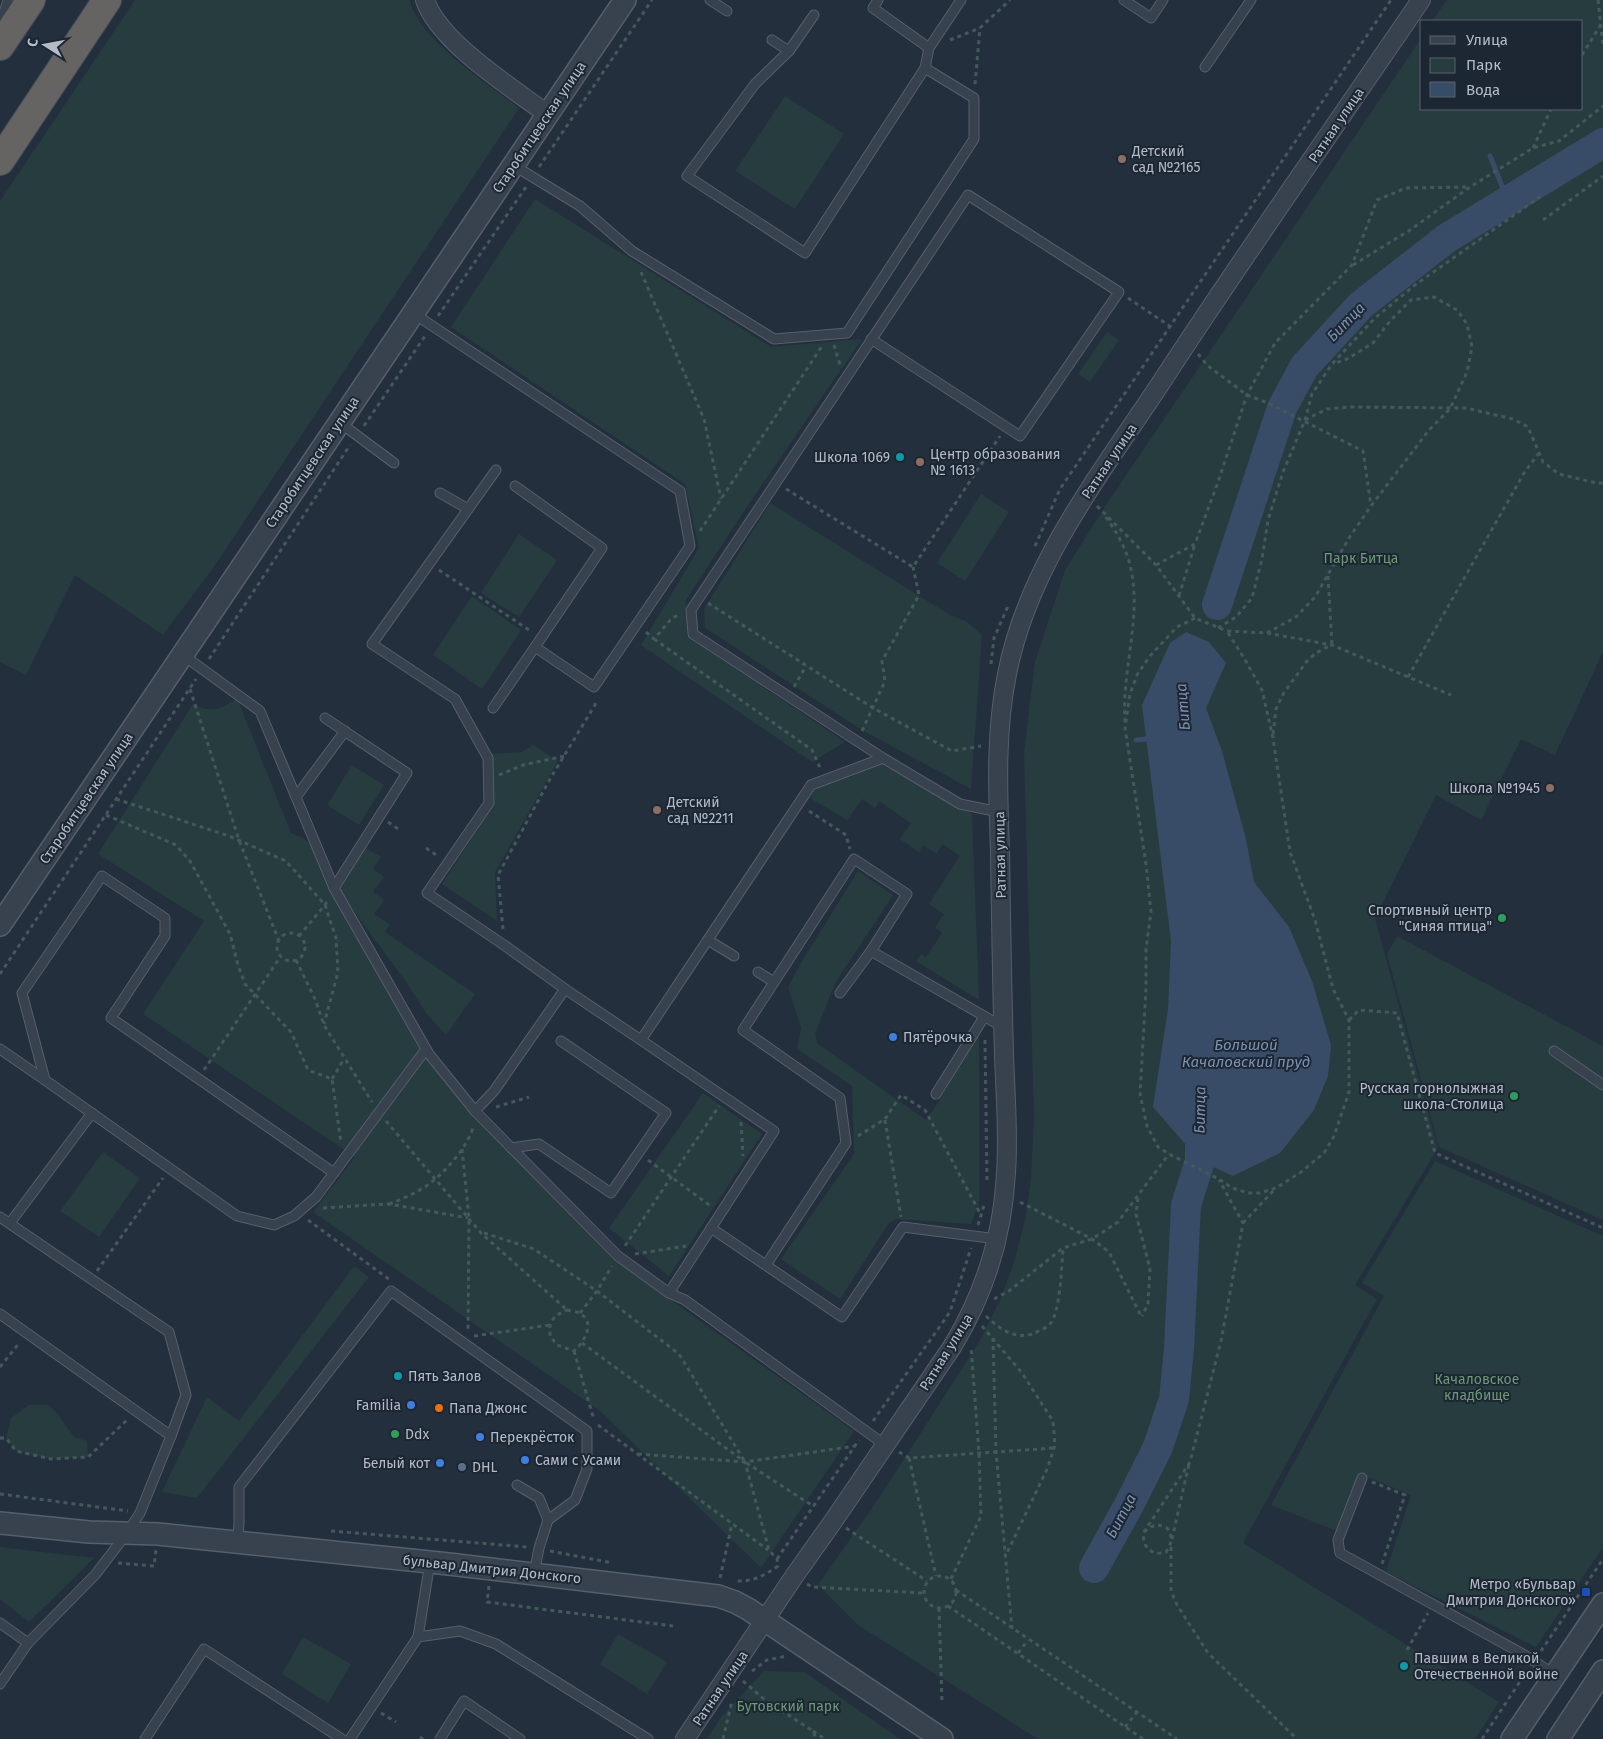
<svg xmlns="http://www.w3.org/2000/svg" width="1603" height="1739" font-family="'Fira Sans',sans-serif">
	<rect width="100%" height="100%" fill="#242f3e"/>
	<!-- green -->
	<g fill="#263c3f">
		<path d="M135,0H409C423,43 483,80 519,108L213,568L163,635L75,575L26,675L0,662V201Z"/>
		<polygon points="1447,0 1603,0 1603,652 1555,755 1521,739 1481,820 1436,795 1375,919 1438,1148 1355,1285 1377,1299 1243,1543 1499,1702 1475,1739 1038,1739 858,1625 818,1585 881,1495 979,1342 1001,1298 1015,1259 1026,1216 1031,1177 1034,1118 1024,752 1035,662 1065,570 1102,511 1422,37 1422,109 1582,109 1582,21 1432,21"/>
		<polygon points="785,96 844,134 795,209 735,171"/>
		<polygon points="535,199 771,347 862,339 744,511 686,600 687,636 845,742 812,762 641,645 699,548 685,484 451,327"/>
		<polygon points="1107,332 1119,340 1090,382 1078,374"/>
		<polygon points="981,494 1009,512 965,581 937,563"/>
		<polygon points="770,503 950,615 966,621 982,635 971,789 862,730 705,628 704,609"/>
		<polygon points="519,534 557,560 519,617 481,593"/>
		<polygon points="472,596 521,630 482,689 433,655"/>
		<path d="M237,698L291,833L303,838L310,844L411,1030L548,1190L618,1262L854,1431L761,1568L599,1410L313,1212L355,1157L143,1014L204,921L98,854L193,704C210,713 222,710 237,698Z"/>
		<polygon points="533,745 558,761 495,872 497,921 442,884 493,806 494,769 492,754 522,752"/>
		<polygon points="883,764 972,814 979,1000 916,961 921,954 926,957 942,933 935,927 944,914 929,904 960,856 943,844 936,854 923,845 919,852 900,839 911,823 879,801 875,808 862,799 847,820 810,798 815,789"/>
		<polygon points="352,765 384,785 359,825 327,805"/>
		<polygon points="364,847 381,857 373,869 384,877 373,892 384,900 374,914 390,924 385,932 475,994 446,1035 426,1013 407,983 358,917 339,888"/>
		<polygon points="858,871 893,895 835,983 815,1034 818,1044 926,1120 938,1103 979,1034 979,1203 971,1224 896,1219 889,1223 840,1299 781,1259 854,1154 852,1086 797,1049 801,1028 788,987 801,963"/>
		<polygon points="1397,936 1603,1046 1603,1220 1439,1147 1387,954"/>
		<polygon points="703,1093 762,1134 669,1276 609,1228"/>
		<polygon points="103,1152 140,1178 99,1237 60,1211"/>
		<polygon points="1435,1161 1603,1236 1603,1547 1536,1647 1386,1572 1411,1495 1360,1474 1337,1531 1271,1505 1384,1296 1362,1283"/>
		<polygon points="354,1266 369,1277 197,1498 162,1492 207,1397 239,1421"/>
		<polygon points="29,1405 48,1405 57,1413 74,1437 87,1441 88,1457 51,1459 16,1451 6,1438 11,1418"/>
		<polygon points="0,1547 94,1558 29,1622 0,1599"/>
		<polygon points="618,1634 667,1662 647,1694 600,1664"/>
		<polygon points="303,1637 351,1664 328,1703 282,1674"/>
		<polygon points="764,1671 804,1672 900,1739 707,1739 721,1717"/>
	</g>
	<!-- water -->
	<polygon fill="#394c67" points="1186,632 1209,642 1226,663 1206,708 1222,751 1246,839 1254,882 1289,927 1312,981 1331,1045 1328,1076 1314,1110 1280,1153 1233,1176 1200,1161 1153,1107 1168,1009 1171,941 1142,705 1170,643"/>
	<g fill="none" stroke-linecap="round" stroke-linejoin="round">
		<!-- stream -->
		<g stroke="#394c67" stroke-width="5">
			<polyline points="1490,156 1508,201"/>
			<polyline points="1136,740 1146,739"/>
		</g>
		<!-- river -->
		<g stroke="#394c67" stroke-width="30">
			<polyline points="1217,605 1282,408 1304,367 1361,305 1447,238 1603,143"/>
			<polyline points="1094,1568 1130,1503 1158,1447 1174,1399 1179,1349 1186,1205 1200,1161 1200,1120"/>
		</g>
		<defs>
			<g id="service">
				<polyline points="710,0 727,11"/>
				<polyline points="878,0 873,8 929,48 961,0"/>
				<polyline points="1124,0 1151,18 1163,0"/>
				<polyline points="0,25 8,0"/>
				<polyline points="772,40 789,51"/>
				<polyline points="1205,67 1251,0"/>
				<polyline points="925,68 929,48"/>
				<polyline points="513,165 580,206 632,251 774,339 847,333 974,139 974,98 925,68 805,253 687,176 755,84 789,51 814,15"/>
				<polyline points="413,313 680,491 690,546 594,687 535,647 602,548 515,486"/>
				<polyline points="871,339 1020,436 1119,292 968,195 691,610 693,634 883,758"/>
				<polyline points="339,422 394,463"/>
				<polyline points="496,470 372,644 455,699 488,758 489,803 427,893 504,945 565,989"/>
				<polyline points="440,493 468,509"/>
				<polyline points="183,655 260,711 334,888 429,1054 475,1111 618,1256 669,1293 685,1300 885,1445"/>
				<polyline points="493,708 535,647"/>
				<polyline points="325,718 407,773 334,888"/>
				<polyline points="296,797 345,731"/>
				<polyline points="708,940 734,956"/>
				<polyline points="871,951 1003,1027"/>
				<polyline points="758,972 774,982"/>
				<polyline points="641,1040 774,1131 669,1293"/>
				<polyline points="0,1049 45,1080"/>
				<polyline points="1554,1051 1603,1085"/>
				<polyline points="936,1094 984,1017"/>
				<polyline points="475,1111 494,1091 565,989 641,1040 811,785 883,758 960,804 999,812"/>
				<polyline points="511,1148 539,1144 611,1193 666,1113 561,1041"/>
				<polyline points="334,1173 111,1018 165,936 165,918 102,876 22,993 45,1080 237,1216 274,1225 294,1216 316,1197 426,1049"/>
				<polyline points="0,1217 169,1332 186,1395 171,1436 0,1314"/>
				<polyline points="10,1223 92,1113"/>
				<polyline points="711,1228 842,1317 903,1227 997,1239"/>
				<polyline points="766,1265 846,1143 840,1098 743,1030 854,859 907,894 871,951 840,993"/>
				<polyline points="1362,1478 1338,1540 1340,1553 1528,1657 1555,1675"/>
				<polyline points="517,1485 539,1498 548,1520 539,1548 534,1574"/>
				<polyline points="237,1543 239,1524 239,1487 391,1291 587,1431 587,1469 575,1500 548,1520"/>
				<polyline points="0,1623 28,1643"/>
				<polyline points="418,1637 430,1562"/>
				<polyline points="0,1684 28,1643 95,1575 127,1533 140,1513 171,1436"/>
				<polyline points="145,1739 204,1649 342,1739"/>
				<polyline points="350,1739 418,1637 460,1631 496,1644 648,1739"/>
				<polyline points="440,1739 464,1701 520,1739"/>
			</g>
			<g id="minor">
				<path d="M425,0C439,42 511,87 547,114"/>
				<path d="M685,1739L795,1575L834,1520L952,1347C985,1293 1003,1235 1006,1172C1009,1132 1005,1092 1004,1053C1002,986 1001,919 1000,852C998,793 995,733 1007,674C1029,561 1105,469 1166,375C1249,248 1336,125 1421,0"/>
			</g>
			<g id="tertiary">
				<polyline points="0,925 625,0"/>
				<polyline points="0,1523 89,1532 158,1534 449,1564 718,1596 735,1602 748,1609 942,1739"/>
				<polyline points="1512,1739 1603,1604"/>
				<polyline points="1558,1739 1603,1671"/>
			</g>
			<g id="trunk">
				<polyline points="0,46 31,0"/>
				<polyline points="0,161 107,0"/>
			</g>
		</defs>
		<!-- service casing -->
		<use href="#service" stroke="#565f6c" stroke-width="11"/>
		<!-- minor casing -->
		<use href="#minor" stroke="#565f6c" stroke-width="20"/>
		<!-- tertiary casing -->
		<use href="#tertiary" stroke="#565f6c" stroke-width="24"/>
		<!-- trunk casing -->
		<use href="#trunk" stroke="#434c59" stroke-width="30"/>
		<!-- path -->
		<g stroke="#44595c" stroke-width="3" stroke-dasharray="4 4" stroke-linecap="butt">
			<polyline points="1598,0 1603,46"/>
			<polyline points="950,40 980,28"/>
			<polyline points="1582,55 1603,21"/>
			<polyline points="975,84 980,28 1010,0"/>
			<polyline points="1533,148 1551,109"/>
			<polyline points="539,167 652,0"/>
			<polyline points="1543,220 1603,176"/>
			<polyline points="1353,265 1410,230 1470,187 1533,148 1559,141 1603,106"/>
			<polyline points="641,272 704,419 721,499"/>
			<polyline points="1128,298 1171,327"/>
			<polyline points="438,316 526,187"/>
			<polyline points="834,345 840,365"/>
			<polyline points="1198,354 1208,366 1247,395 1268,403 1363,451 1371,506"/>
			<polyline points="1305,420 1327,409 1350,407 1466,408 1513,419 1528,427 1543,462 1559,474 1596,483 1603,483"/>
			<polyline points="364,426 425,336"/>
			<polyline points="786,489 913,567 1000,436"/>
			<polyline points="1097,506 1156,565 1195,618 1227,631 1267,633 1332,645 1451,695"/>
			<path d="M1106,517C1115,530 1123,543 1128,558C1145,611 1121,668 1125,722"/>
			<polyline points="700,531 822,346"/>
			<polyline points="1035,546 1060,489 1391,0"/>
			<polyline points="1156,565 1195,544 1218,482 1247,395 1275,343 1352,265 1377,200 1406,188 1470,187"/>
			<polyline points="439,570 532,632"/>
			<polyline points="1328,576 1332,645"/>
			<polyline points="1179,596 1195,544"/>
			<polyline points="708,603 873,708 952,751 981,746"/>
			<polyline points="1195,618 1177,627 1150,656 1137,675 1130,694 1125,728 1146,864 1151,912 1146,949 1146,989 1140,1094 1147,1126 1158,1147 1169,1154 1219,1179 1232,1188 1248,1193 1260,1193 1276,1188 1301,1172 1324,1153 1334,1136 1349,1092 1349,1020 1333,989 1315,920 1290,852 1273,738 1262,690 1244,658 1227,631"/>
			<polyline points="1218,628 1236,617 1252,598 1262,559 1268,520 1283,472 1305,420 1312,394 1332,364 1375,318 1415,285 1544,194"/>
			<polyline points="646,632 654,639 672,618 681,614"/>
			<polyline points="1267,633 1296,617 1315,597 1349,538 1371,506 1429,430 1450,409 1467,372 1472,347 1467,324 1457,310 1434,297 1411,300 1390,321 1373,343 1347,359 1333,364"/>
			<polyline points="654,639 812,750 821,770"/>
			<polyline points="209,659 350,445"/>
			<polyline points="991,664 994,638 1008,606"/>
			<polyline points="1408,677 1524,473 1538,454"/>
			<polyline points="794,687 806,666"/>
			<polyline points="190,689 239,840 279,941"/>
			<polyline points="862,731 885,681 882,661 919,595 913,567"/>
			<polyline points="1273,734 1276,709 1283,694 1307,661 1316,653 1331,645"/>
			<polyline points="499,775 523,765 565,756"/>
			<polyline points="116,799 229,836 286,861 325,905 336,938 338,972 324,1024"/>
			<polyline points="809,811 846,835 850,849"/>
			<polyline points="106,815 176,845 190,861 230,934 238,965 245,984 291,1032 308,1070 332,1079 341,1143"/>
			<polyline points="388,822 400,830"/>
			<polyline points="426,848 439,857"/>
			<polyline points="503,929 498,875 550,779 595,705 595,699"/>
			<circle cx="291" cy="947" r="14"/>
			<polyline points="299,936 325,905 328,899"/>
			<polyline points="296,960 315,999 324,1025 372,1102"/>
			<polyline points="0,974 196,679"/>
			<polyline points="1349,1020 1359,1010 1397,1013 1435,1153 1603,1228"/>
			<polyline points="985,1040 987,1181"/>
			<polyline points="204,1070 281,956"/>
			<polyline points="332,1079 344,1059"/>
			<polyline points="496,1107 529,1097"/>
			<polyline points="885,1120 901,1217"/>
			<polyline points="386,1121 481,1233 567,1310"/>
			<polyline points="741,1122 743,1156"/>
			<polyline points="858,1136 885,1119 901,1095 925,1110 981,1215"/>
			<polyline points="462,1149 469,1218 468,1331"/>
			<polyline points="648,1160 712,1207"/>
			<polyline points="1138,1198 1136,1214 1150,1269 1148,1304 1142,1316"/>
			<polyline points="1020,1202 1092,1239 1109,1252 1141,1316"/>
			<path d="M389,1204C405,1198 421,1191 434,1180C447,1170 471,1142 473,1126"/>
			<polyline points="323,1208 389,1204 468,1218"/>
			<polyline points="308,1220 390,1280"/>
			<polyline points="1243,1223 1275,1189"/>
			<polyline points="978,1225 984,1205"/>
			<polyline points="484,1233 534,1249 597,1291 679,1354 745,1462 813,1506"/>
			<polyline points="625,1246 719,1106"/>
			<polyline points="635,1254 686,1246"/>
			<polyline points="97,1271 163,1178"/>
			<polyline points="994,1299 1009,1291 1063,1248 1092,1239 1118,1222 1169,1154"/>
			<path d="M567,1310C570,1311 576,1311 579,1313C597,1322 584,1342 574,1351L557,1345L550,1336V1325L555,1316Z"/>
			<polyline points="580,1313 597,1291 612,1266"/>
			<path d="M986,1316C1001,1331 1021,1343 1040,1330C1043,1329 1048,1327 1050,1324C1060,1314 1062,1264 1063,1248"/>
			<polyline points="982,1326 1022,1373 1053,1421 1055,1445 1048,1467 1006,1555"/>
			<polyline points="474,1336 550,1325"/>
			<polyline points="993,1338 996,1452 1012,1629"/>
			<path d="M582,1343L745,1462L769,1550L777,1559L778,1566C764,1576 752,1582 735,1581"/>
			<polyline points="574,1351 594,1420"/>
			<polyline points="0,1367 20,1342"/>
			<polyline points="873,1421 950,1312 971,1248"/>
			<polyline points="598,1425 768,1550"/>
			<polyline points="0,1438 6,1438 16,1451 51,1459 88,1457 127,1420"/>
			<polyline points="899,1452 909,1458 1054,1448"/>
			<polyline points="638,1454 745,1462 855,1446"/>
			<polyline points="909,1458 936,1576"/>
			<polyline points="1372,1482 1405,1495 1382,1564"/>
			<polyline points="0,1494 128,1511"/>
			<polyline points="846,1528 927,1581"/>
			<polyline points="331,1531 527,1547"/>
			<path d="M1144,1532C1152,1525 1158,1523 1167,1528C1173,1536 1172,1544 1166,1552C1152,1557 1141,1546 1144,1532L1190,1462L1221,1341L1243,1223L1219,1180"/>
			<polyline points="1172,1539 1189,1464"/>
			<polyline points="1171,1547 1171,1591 1177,1605 1208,1653 1297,1739"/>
			<polyline points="550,1551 613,1563"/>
			<polyline points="777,1559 859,1440"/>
			<polyline points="118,1563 154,1566 156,1550"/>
			<circle cx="940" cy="1592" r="16"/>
			<polyline points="720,1578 732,1524"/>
			<polyline points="951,1579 981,1516 979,1453 971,1347"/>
			<polyline points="807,1584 812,1587 923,1593"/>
			<polyline points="489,1586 487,1602 673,1626"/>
			<polyline points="956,1590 1177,1739"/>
			<polyline points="948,1606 1143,1739"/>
			<polyline points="939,1608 942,1702"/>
			<polyline points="1407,1650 1428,1613"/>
			<polyline points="1541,1651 1603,1559"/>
			<polyline points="1018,1653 1028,1640"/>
			<polyline points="752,1671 767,1660 787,1656"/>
			<polyline points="743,1681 765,1700 813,1731 816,1739"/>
			<polyline points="381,1713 396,1722"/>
			<polyline points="1125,1727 1137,1712"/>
			<polyline points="813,1731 825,1739"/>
			<polyline points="420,1737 423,1739"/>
			<polyline points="723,1739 732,1701"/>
			<polyline points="1482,1739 1527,1671"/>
		</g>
		<!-- service -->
		<use href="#service" stroke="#38414e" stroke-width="9"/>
		<!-- minor -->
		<use href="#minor" stroke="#38414e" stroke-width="18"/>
		<!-- tertiary -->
		<use href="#tertiary" stroke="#38414e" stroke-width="21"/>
		<!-- trunk -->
		<use href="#trunk" stroke="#656462" stroke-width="28"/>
	</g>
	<!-- markers -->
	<g fill="#8d6e63" stroke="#1d2633" stroke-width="2">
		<circle cx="1122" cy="159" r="5"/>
		<circle cx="920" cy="462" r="5"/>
		<circle cx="1550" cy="788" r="5"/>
		<circle cx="657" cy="810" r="5"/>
	</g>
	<g fill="#0f9aa8" stroke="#1d2633" stroke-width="2">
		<circle cx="900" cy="457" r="5"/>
		<circle cx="398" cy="1376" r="5"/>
		<circle cx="1404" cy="1666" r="5"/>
	</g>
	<g fill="#2e9e5b" stroke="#1d2633" stroke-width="2">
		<circle cx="1502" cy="918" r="5"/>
		<circle cx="1514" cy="1096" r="5"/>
		<circle cx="395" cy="1434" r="5"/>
	</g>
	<g fill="#3f7fe0" stroke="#1d2633" stroke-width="2">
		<circle cx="893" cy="1037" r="5"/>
		<circle cx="411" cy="1405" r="5"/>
		<circle cx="480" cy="1437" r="5"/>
		<circle cx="525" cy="1460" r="5"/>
		<circle cx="440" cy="1463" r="5"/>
	</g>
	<circle fill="#e8710a" stroke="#1d2633" stroke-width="2" cx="439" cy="1408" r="5"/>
	<circle fill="#5c6f8a" stroke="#1d2633" stroke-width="2" cx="462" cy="1467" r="5"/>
	<rect fill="#1a4fb4" stroke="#1d2633" stroke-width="2" x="1581" y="1587" width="10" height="10" rx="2.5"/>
	<g text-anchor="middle" stroke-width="4" stroke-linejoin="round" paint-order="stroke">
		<!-- street labels -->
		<g font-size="14" fill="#b4bcc9" stroke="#1d2633">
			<text transform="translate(1336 125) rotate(-56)" y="5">Ратная улица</text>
			<text transform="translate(539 127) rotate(-56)" y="5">Старобитцевская улица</text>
			<text transform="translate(1109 461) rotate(-56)" y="5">Ратная улица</text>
			<text transform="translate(312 462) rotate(-56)" y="5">Старобитцевская улица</text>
			<text transform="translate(86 798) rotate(-56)" y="5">Старобитцевская улица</text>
			<text transform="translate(1000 855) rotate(-91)" y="5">Ратная улица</text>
			<text transform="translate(946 1352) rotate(-58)" y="5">Ратная улица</text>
			<text transform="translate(492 1569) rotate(6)" y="5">бульвар Дмитрия Донского</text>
			<text transform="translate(720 1688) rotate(-56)" y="5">Ратная улица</text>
		</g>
		<!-- poi labels -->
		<g font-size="14" fill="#b4bcc9" stroke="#1d2633" text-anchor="start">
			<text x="1132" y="156">Детский<tspan x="1132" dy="16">сад №2165</tspan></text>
			<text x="930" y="459">Центр образования<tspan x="930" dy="16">№ 1613</tspan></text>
			<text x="890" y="462" text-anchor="end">Школа 1069</text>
			<text x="1540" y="793" text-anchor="end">Школа №1945</text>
			<text x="667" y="807">Детский<tspan x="667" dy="16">сад №2211</tspan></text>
			<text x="1492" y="915" text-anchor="end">Спортивный центр<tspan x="1492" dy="16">"Синяя птица"</tspan></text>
			<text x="903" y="1042">Пятёрочка</text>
			<text x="1504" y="1093" text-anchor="end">Русская горнолыжная<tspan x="1504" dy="16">школа-Столица</tspan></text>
			<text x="408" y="1381">Пять Залов</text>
			<text x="401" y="1410" text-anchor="end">Familia</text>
			<text x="449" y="1413">Папа Джонс</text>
			<text x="405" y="1439">Ddx</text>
			<text x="490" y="1442">Перекрёсток</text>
			<text x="535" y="1465">Сами с Усами</text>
			<text x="430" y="1468" text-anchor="end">Белый кот</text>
			<text x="472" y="1472">DHL</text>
			<text x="1576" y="1589" text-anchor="end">Метро «Бульвар<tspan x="1576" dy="16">Дмитрия Донского»</tspan></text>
			<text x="1414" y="1663">Павшим в Великой<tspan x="1414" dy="16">Отечественной войне</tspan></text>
		</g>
		<!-- park labels -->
		<g font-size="14" fill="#6b9a76" stroke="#1d2633">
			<text x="1361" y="563">Парк Битца</text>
			<text x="1477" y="1384">Качаловское<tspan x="1477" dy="16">кладбище</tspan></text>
			<text x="788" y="1711">Бутовский парк</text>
		</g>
		<!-- water labels -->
		<g font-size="15" font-style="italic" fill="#7c92b1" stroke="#1d2633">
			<text transform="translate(1346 322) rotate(-46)" y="5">Битца</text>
			<text transform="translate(1183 707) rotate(-95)" y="5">Битца</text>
			<text x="1246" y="1050">Большой<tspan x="1246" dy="17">Качаловский пруд</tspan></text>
			<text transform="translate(1200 1110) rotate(-89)" y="5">Битца</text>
			<text transform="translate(1121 1516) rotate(-62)" y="5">Битца</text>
		</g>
	</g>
	<!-- legend -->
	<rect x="1420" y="20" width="162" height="90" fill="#1d2633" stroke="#59626f"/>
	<rect x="1430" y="36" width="25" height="8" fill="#38414e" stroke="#59626f"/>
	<text x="1466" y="45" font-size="15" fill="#b4bcc9">Улица</text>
	<rect x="1430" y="58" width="25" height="15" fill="#263c3f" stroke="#59626f"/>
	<text x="1466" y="70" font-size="15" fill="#b4bcc9">Парк</text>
	<rect x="1430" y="82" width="25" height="15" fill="#394c67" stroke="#59626f"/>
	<text x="1466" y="95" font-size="15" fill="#b4bcc9">Вода</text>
	<!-- north arrow -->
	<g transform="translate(45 45) rotate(281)" stroke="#1d2633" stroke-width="4" paint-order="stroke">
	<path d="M0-4L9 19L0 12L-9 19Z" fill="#b4bcc9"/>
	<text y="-8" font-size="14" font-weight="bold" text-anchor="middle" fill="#b4bcc9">С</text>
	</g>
</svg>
